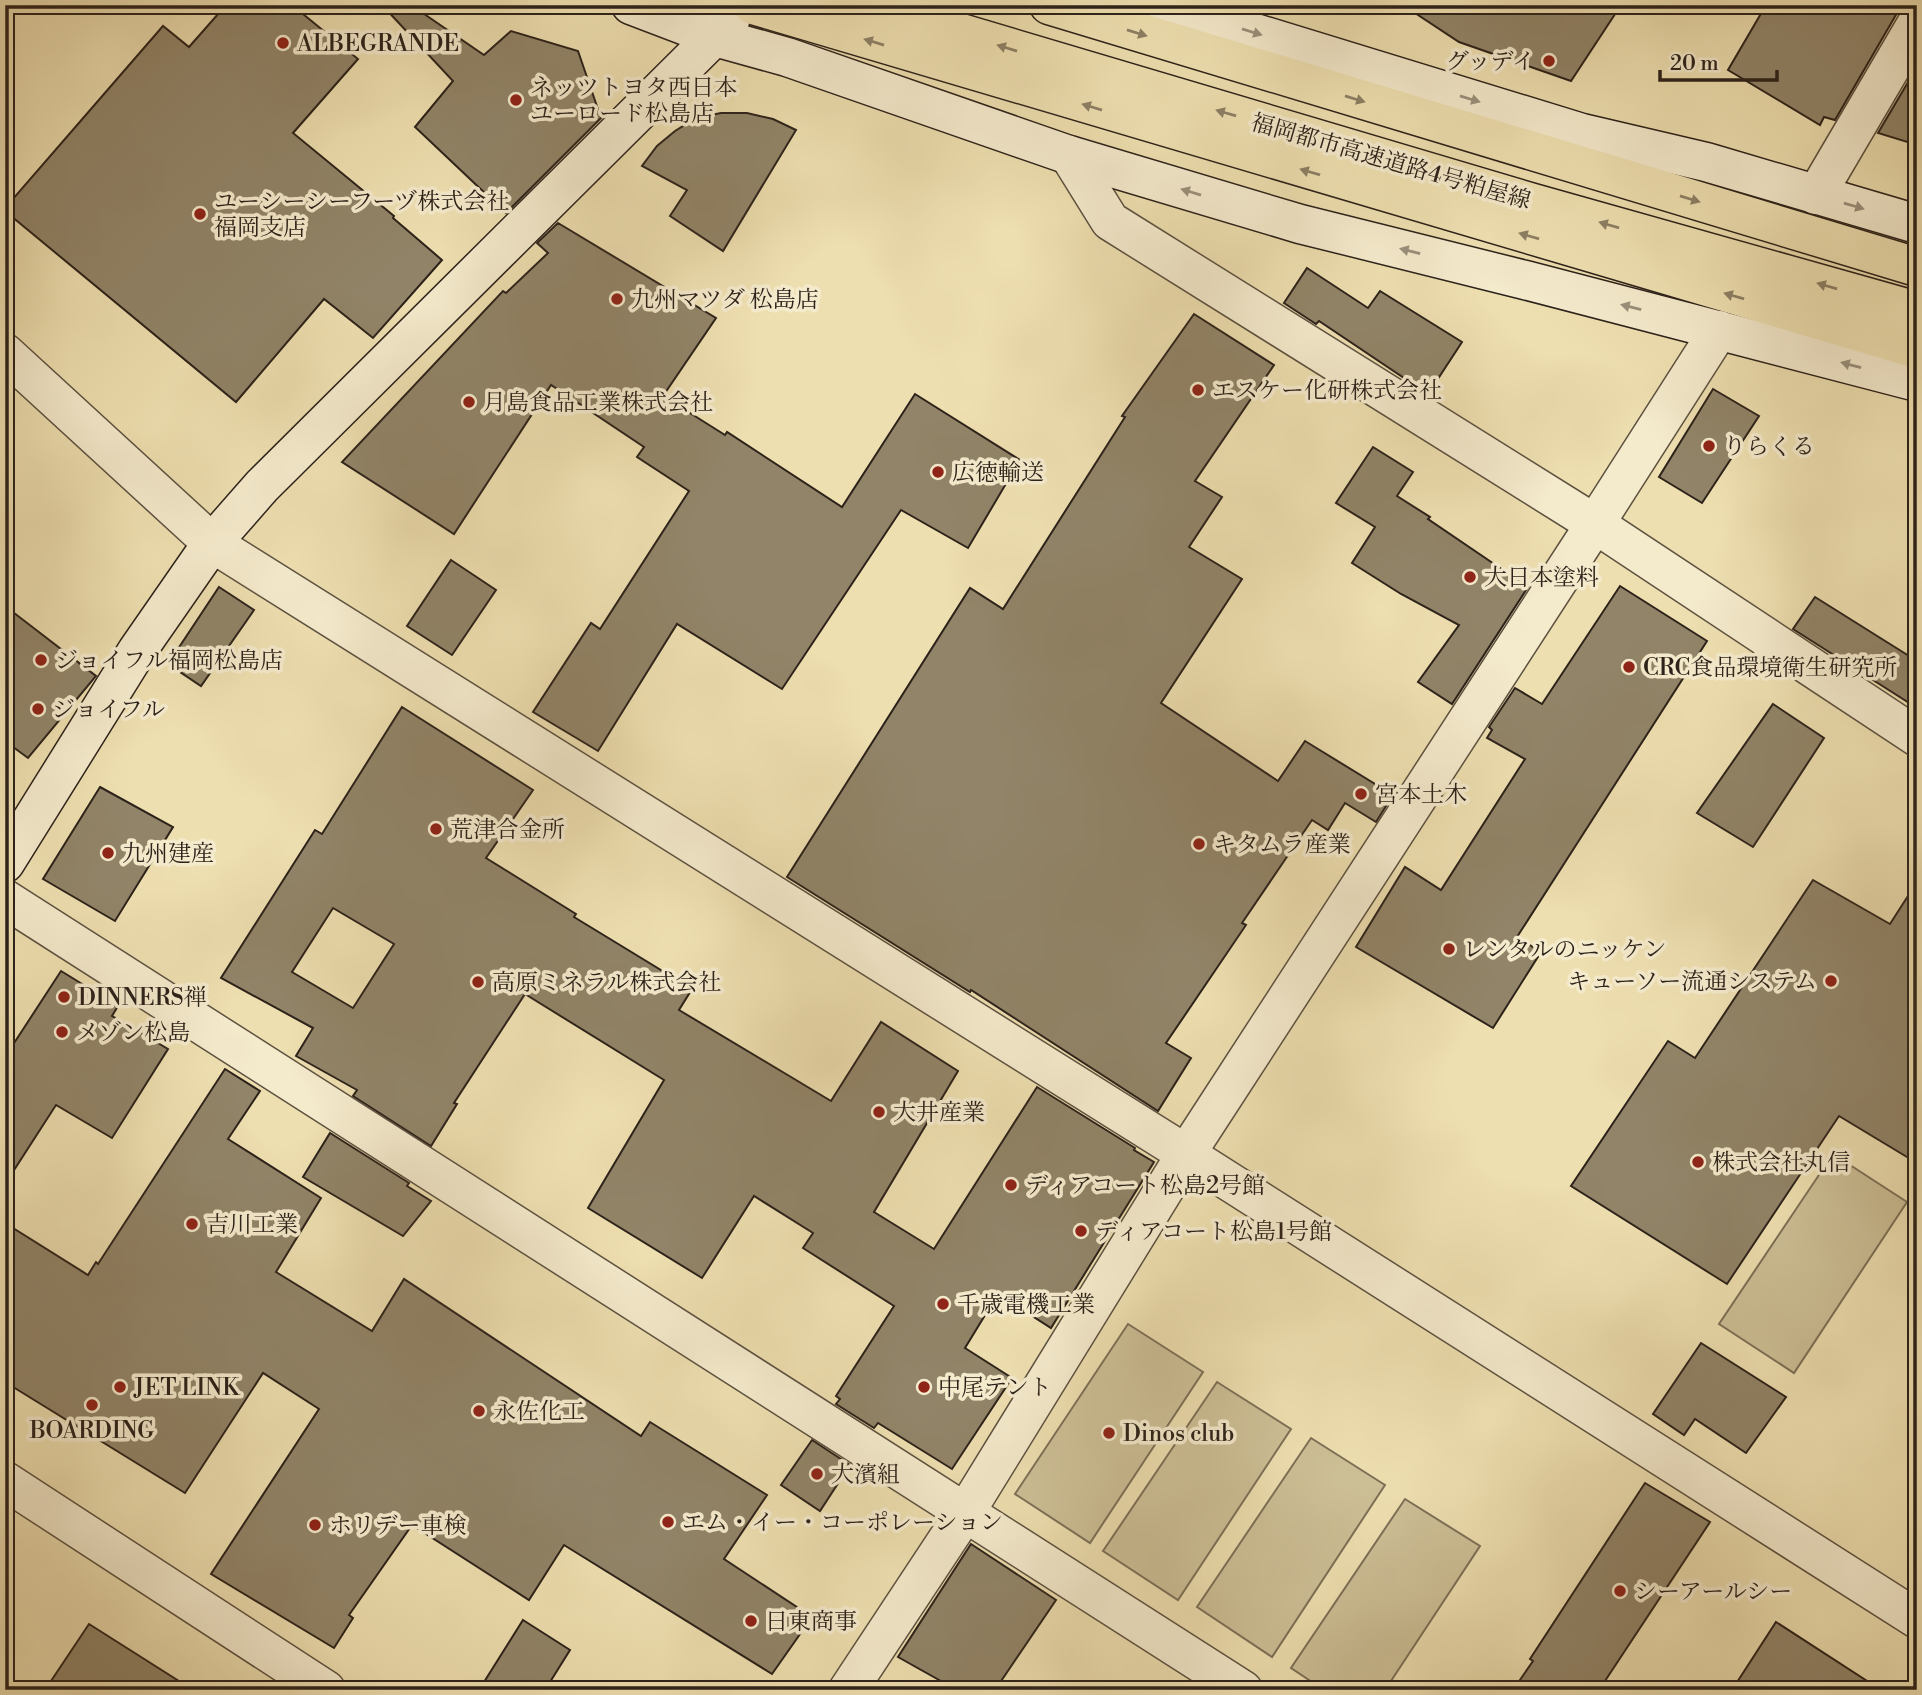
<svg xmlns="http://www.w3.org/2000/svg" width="1922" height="1695" font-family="'Libre Bodoni','Noto Serif JP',serif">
	<rect width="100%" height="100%" fill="#eedfb0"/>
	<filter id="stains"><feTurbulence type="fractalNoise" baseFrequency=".00286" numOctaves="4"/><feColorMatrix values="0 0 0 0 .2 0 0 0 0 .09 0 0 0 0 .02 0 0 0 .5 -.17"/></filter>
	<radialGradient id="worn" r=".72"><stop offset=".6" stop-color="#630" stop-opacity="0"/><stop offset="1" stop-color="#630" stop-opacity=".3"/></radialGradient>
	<!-- green -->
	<g fill="#cdbf96" stroke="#7c7058" stroke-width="2">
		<polygon points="1833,1154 1907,1202 1794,1373 1719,1324"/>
		<polygon points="1128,1324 1203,1372 1090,1543 1015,1494"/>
		<polygon points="1217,1382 1291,1429 1178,1600 1103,1551"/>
		<polygon points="1311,1438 1385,1485 1272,1657 1197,1607"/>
		<polygon points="1405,1499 1480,1546 1385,1690 1324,1690 1291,1668"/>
	</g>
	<!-- building -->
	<g fill="#918468" stroke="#2c221a" stroke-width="2" fill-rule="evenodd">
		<polygon points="226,5 292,5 358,59 293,133 394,216 393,218 442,260 373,338 324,299 236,402 5,211 5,208 163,26 189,47"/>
		<polygon points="382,5 411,5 484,55 511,31 578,51 601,118 506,213 415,127 453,81"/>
		<polygon points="1403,5 1621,5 1571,81 1459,42"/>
		<polygon points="1766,5 1884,5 1897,13 1835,120 1824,117 1820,125 1728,70"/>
		<polygon points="1917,67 1917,145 1878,133"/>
		<polygon points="721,113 747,113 773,119 796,130 723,251 670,216 687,190 642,166 657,146 675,131 696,118"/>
		<polygon points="558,223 716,318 663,396 725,435 727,432 842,507 915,394 1020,460 968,548 901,510 782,689 677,624 598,751 533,712 591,623 600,629 689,491 637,457 644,447 551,385 454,534 342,462 503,291 506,293 548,253 537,243"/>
		<polygon points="1307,268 1368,308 1380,291 1462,342 1428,394 1319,321 1316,324 1284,303"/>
		<polygon points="1194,314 1274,365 1195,481 1222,497 1189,547 1242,579 1161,703 1278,781 1305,741 1393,795 1376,822 1345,803 1328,830 1312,820 1242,923 1246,925 1166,1043 1191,1058 1158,1111 971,990 970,992 787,877 970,588 1003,609 1125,417 1122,416"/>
		<polygon points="1713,389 1759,416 1702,503 1659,477"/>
		<polygon points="1373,447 1413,472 1397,496 1430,517 1428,519 1528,587 1452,704 1418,682 1459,625 1401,594 1352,563 1375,527 1336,503"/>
		<polygon points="451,560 496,590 452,655 407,626"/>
		<polygon points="1620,586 1707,641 1517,937 1541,952 1493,1028 1356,947 1405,867 1441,890 1525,759 1487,738 1492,730 1489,727 1515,688 1542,704"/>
		<polygon points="219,587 254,610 201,686 168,664"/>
		<polygon points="1815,597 1917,661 1917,708 1793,629"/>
		<polygon points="5,606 96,676 28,758 5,741"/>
		<polygon points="1773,704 1824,738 1753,847 1697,813"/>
		<path d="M402,707L533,790L486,858L576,914L574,917L692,989L679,1010L831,1101L881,1022L958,1071L874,1212L934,1249L1037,1087L1135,1148L1134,1150L1154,1162L1051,1328L998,1294L965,1348L1012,1378L952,1469L878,1423L874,1428L836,1404L840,1399L836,1396L894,1306L803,1248L813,1233L754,1196L702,1278L588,1208L664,1080L525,994L454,1103L457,1104L431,1146L353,1096L357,1090L296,1056L313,1028L221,978L315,830L322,834ZM333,908L394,944L353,1008L292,972Z"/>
		<polygon points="100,787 173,827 115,921 43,879"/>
		<polygon points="1813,880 1890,924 1917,882 1917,1163 1839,1116 1727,1284 1571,1186 1668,1041 1695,1058"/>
		<polygon points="61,971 118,1006 112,1016 168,1049 112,1138 56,1105 5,1184 5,1057"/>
		<polygon points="225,1069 260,1091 228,1139 321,1198 276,1272 372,1331 404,1279 641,1436 650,1422 767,1495 724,1559 812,1617 772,1674 564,1545 529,1600 412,1525 349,1615 353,1618 334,1648 211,1574 319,1409 263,1373 185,1493 5,1382 5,1223 88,1275 96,1262 98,1264"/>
		<polygon points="330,1133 409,1183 407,1186 431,1201 403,1236 303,1177"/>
		<polygon points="1701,1343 1786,1397 1746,1453 1695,1419 1684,1435 1653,1414"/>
		<polygon points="812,1440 850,1465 820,1511 781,1485"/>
		<polygon points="1645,1483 1710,1522 1599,1690 1513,1690 1533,1661 1530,1659"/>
		<polygon points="971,1544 1056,1600 995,1690 957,1690 898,1657"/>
		<polygon points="523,1620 570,1650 545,1690 479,1690"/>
		<polygon points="1776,1622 1881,1690 1732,1690"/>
		<polygon points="89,1624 193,1690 45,1690"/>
	</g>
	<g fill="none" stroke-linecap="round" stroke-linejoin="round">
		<defs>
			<g id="street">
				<polyline points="1069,155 1110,221 1595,524 1917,737"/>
				<polyline points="1816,195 1917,23"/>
				<polyline points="5,353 212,543 1186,1154 1917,1619"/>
				<polyline points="5,899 1243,1690"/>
				<polyline points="5,1481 326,1690"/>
				<polyline points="848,1690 965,1513 1186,1154 1595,524 1719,330"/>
			</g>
			<g id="secondary">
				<polyline points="631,5 715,37 787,57 1069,155 1300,224 1525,280 1917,382"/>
				<polyline points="1164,5 1582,133 1706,162 1917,224"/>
				<polyline points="5,863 137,651 212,543 262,486 730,21"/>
			</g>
			<g id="highway">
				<polyline points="753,5 1917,349"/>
				<polyline points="867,5 1533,203 1917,311"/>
				<polyline points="1049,5 1917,267"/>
			</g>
		</defs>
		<!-- street casing -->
		<use href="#street" stroke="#5c5140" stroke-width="41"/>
		<!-- secondary casing -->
		<use href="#secondary" stroke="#2c221a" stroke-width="41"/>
		<!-- highway casing -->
		<use href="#highway" stroke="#2c221a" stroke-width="41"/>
		<!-- street -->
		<use href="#street" stroke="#f4eacc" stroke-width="38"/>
		<!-- secondary -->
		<use href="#secondary" stroke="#f4eacc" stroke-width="38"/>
		<!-- highway -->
		<use href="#highway" stroke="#eedfb0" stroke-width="38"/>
	</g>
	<!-- one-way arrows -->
	<defs><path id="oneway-solid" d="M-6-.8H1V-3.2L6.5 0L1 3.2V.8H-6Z" transform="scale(1.75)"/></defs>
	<g fill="#9a907c">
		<use href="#oneway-solid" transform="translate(1252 32) rotate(17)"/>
		<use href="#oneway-solid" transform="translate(1470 99) rotate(17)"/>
		<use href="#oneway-solid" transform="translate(1191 192) rotate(-163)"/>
		<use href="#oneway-solid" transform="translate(1854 206) rotate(16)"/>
		<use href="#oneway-solid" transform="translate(1410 251) rotate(-166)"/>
		<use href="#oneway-solid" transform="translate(1631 307) rotate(-166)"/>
		<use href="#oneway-solid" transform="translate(1851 365) rotate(-165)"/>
	</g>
	<g fill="#8d8065">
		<use href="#oneway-solid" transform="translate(1137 33) rotate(17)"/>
		<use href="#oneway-solid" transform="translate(874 42) rotate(-163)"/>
		<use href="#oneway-solid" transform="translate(1007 48) rotate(-163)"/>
		<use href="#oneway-solid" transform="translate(1355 99) rotate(17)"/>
		<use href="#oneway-solid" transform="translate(1092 107) rotate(-163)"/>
		<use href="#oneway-solid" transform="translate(1226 113) rotate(-164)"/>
		<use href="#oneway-solid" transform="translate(1310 172) rotate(-164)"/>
		<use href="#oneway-solid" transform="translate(1690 199) rotate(17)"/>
		<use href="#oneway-solid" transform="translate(1609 225) rotate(-164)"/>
		<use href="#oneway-solid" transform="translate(1529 236) rotate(-164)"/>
		<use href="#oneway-solid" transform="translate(1827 286) rotate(-164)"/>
		<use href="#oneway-solid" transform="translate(1734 296) rotate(-164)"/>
	</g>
	<!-- markers -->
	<g fill="#8f2418" stroke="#f4eacc" stroke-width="2.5">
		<circle cx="283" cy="43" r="7"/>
		<circle cx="1549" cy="61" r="7"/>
		<circle cx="516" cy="100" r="7"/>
		<circle cx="200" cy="214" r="7"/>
		<circle cx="617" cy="299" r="7"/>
		<circle cx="1198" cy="390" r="7"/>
		<circle cx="469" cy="402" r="7"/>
		<circle cx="1709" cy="446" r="7"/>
		<circle cx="938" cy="472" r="7"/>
		<circle cx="1470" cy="577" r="7"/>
		<circle cx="41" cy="660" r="7"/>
		<circle cx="1629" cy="667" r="7"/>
		<circle cx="38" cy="709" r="7"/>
		<circle cx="1361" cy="794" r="7"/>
		<circle cx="436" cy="829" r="7"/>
		<circle cx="1199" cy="844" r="7"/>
		<circle cx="108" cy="853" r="7"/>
		<circle cx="1449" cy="949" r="7"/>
		<circle cx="1831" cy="981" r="7"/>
		<circle cx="478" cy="982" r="7"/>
		<circle cx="64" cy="997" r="7"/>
		<circle cx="62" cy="1032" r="7"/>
		<circle cx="879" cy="1112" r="7"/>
		<circle cx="1698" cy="1162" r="7"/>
		<circle cx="1011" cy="1185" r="7"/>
		<circle cx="192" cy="1224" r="7"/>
		<circle cx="1081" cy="1231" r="7"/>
		<circle cx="943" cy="1304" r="7"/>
		<circle cx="120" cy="1387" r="7"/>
		<circle cx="924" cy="1387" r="7"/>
		<circle cx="92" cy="1405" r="7"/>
		<circle cx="479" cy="1411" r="7"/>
		<circle cx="1109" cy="1433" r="7"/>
		<circle cx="817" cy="1474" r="7"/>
		<circle cx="668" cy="1522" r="7"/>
		<circle cx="315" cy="1525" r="7"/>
		<circle cx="1620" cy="1591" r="7"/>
		<circle cx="751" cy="1621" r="7"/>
	</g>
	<g text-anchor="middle" stroke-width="7" stroke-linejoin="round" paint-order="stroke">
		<!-- poi labels -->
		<g font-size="23" fill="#2c221a" stroke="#f4eacc" text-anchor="start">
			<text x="297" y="51">ALBEGRANDE</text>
			<text x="1535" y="69" text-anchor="end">グッデイ</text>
			<text x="530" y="95">ネッツトヨタ西日本<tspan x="530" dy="26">ユーロード松島店</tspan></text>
			<text x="214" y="209">ユーシーシーフーヅ株式会社<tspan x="214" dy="26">福岡支店</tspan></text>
			<text x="631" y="307">九州マツダ 松島店</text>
			<text x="1212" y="398">エスケー化研株式会社</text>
			<text x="483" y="410">月島食品工業株式会社</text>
			<text x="1723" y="454">りらくる</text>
			<text x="952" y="480">広徳輸送</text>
			<text x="1484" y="585">大日本塗料</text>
			<text x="55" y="668">ジョイフル福岡松島店</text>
			<text x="1643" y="675">CRC食品環境衛生研究所</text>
			<text x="52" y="717">ジョイフル</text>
			<text x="1375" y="802">宮本土木</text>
			<text x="450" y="837">荒津合金所</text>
			<text x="1213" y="852">キタムラ産業</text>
			<text x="122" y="861">九州建産</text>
			<text x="1463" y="957">レンタルのニッケン</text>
			<text x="1817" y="989" text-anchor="end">キューソー流通システム</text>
			<text x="492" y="990">高原ミネラル株式会社</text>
			<text x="78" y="1005">DINNERS禅</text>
			<text x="76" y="1040">メゾン松島</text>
			<text x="893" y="1120">大井産業</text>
			<text x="1712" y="1170">株式会社丸信</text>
			<text x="1025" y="1193">ディアコート松島2号館</text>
			<text x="206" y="1232">吉川工業</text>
			<text x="1095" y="1239">ディアコート松島1号館</text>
			<text x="957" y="1312">千歳電機工業</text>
			<text x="134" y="1395">JET LINK</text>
			<text x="938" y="1395">中尾テント</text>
			<text x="493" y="1419">永佐化工</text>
			<text x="92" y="1438" text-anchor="middle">BOARDING</text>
			<text x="1123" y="1441">Dinos club</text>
			<text x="831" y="1482">大濱組</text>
			<text x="682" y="1530">エム・イー・コーポレーション</text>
			<text x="329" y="1533">ホリデー車検</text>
			<text x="1634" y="1599">シーアールシー</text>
			<text x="765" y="1629">日東商事</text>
		</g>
		<!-- street labels -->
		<g font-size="23" fill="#2c221a" stroke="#f4eacc">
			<text transform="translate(1391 161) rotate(16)" y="8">福岡都市高速道路4号粕屋線</text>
		</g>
	</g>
	<!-- margin -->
	<rect width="1922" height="1695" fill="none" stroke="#eedfb0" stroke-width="28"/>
	<rect x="7" y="7" width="1908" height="1681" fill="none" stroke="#2c221a" stroke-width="3.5"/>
	<rect x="14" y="14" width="1894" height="1667" fill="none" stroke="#2c221a" stroke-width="2"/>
	<!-- scale -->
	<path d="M1660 70v10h117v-10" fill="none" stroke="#2c221a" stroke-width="3.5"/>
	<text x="1670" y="70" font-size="21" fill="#2c221a" stroke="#f4eacc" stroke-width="5" paint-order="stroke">20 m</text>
	<rect width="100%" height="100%" filter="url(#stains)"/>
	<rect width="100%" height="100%" fill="url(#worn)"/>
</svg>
